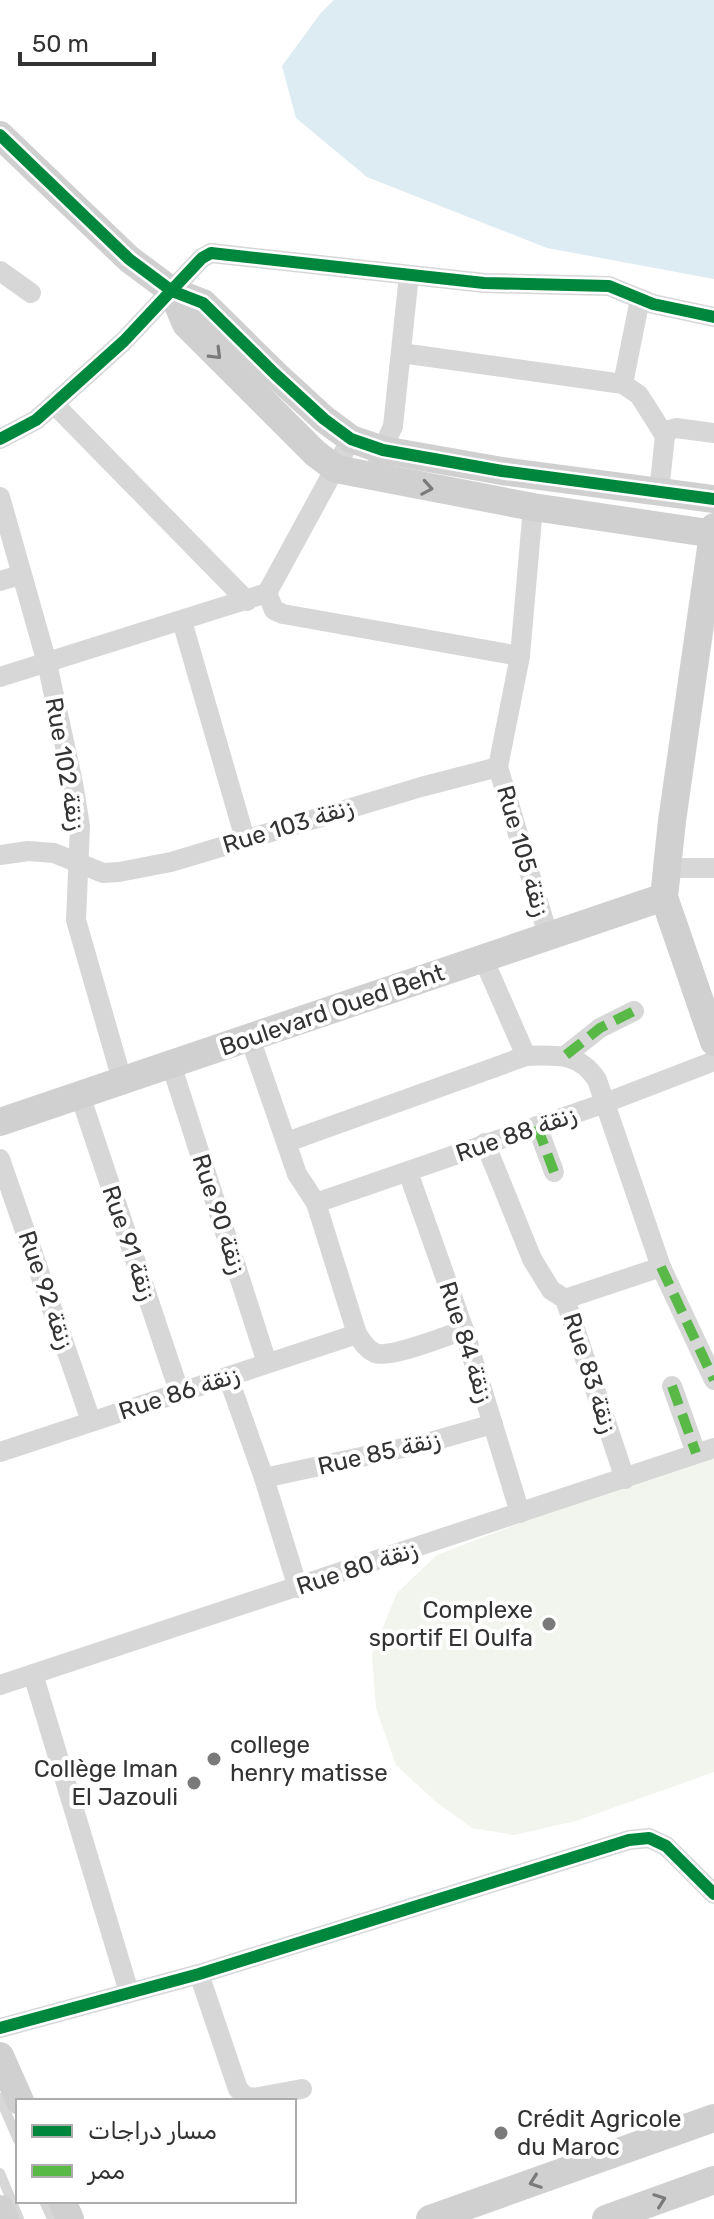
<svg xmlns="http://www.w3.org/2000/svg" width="714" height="2219" font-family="Rubik,'Noto Naskh Arabic',sans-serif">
	<rect width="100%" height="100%" fill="#fff"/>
	<!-- green -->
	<polygon fill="#f1f5ed" points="714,1449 714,1772 576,1821 514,1835 472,1828 435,1801 396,1765 376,1708 372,1654 397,1593 437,1555"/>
	<!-- water -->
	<polygon fill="#ddebf3" points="334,0 714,0 714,279 547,248 367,177 296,118 282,66 320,14"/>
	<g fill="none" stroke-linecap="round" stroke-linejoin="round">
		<!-- lane -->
		<g stroke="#d7d7d7" stroke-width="10">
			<polyline points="0,2098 18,2140"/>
			<polyline points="0,2173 19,2219"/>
			<polyline points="44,2201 52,2219"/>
		</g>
		<!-- street -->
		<g stroke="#d7d7d7" stroke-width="20">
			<polyline points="0,271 31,293"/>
			<polyline points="401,353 623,384 639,395 665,436"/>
			<polyline points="623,384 640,299"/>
			<polyline points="54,404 247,601"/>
			<polyline points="665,436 669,430 676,428 714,433"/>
			<polyline points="0,439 36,420 54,404 124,341 202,258 211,253 484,283 609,286 653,304 714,317"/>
			<polyline points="351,439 267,593 274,610 283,614 520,656"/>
			<polyline points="378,460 393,426 409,275"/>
			<polyline points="659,492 665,436"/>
			<polyline points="0,497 47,663 73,783 80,826 76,920 122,1080"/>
			<polyline points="533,507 520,656 498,767 548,935"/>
			<polyline points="0,581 20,575"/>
			<polyline points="182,621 245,839"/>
			<polyline points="0,677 267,593"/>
			<polyline points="0,855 28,851 54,853 103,873 119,872 171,862 421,787 498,767"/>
			<polyline points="666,868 714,868"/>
			<polyline points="483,958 526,1056"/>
			<path d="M250,1038L297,1174L316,1203L357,1334C362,1341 366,1349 375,1353C390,1359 446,1336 464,1330"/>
			<polyline points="566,1055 600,1028 634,1011"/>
			<polyline points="171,1064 267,1363"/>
			<polyline points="80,1095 179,1391"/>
			<polyline points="537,1126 554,1172"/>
			<path d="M287,1142L526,1056C555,1055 579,1052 597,1080L661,1267L714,1380"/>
			<polyline points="485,1143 532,1259 551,1290 565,1299 625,1479"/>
			<polyline points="0,1159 91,1421"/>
			<polyline points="408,1172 464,1330 520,1513"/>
			<polyline points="316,1203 605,1103 714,1061"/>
			<polyline points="565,1299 661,1267"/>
			<polyline points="228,1377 264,1478 298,1588"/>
			<polyline points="672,1386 696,1453"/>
			<polyline points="0,1452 357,1334"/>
			<polyline points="264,1478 426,1443 493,1424"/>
			<polyline points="33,1674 129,1992"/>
			<polyline points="0,1685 714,1448"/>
			<polyline points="199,1974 238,2089 245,2096 253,2098 302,2089"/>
			<polyline points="0,2028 199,1974 629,1840 649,1838 666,1846 714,1894"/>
		</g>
		<!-- secondary -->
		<g stroke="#d0d0d0" stroke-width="28">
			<polyline points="0,135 129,259 172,291 203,303 275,374 324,419 351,439 383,450 502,471 714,499"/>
			<polyline points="172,291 186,324 315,453 336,469 533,507 714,534"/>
			<polyline points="714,527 672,821 664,897 714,1042"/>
			<polyline points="0,1122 664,897"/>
			<polyline points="0,2056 20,2101"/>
			<polyline points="62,2201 70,2219"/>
			<polyline points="0,2209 5,2219"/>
			<polyline points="430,2219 714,2118"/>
			<polyline points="606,2219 714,2180"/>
		</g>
		<!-- quiet -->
		<g stroke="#58b947" stroke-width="10" stroke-dasharray="20 10" stroke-linecap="butt">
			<polyline points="566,1055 600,1028 634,1011"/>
			<polyline points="537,1126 554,1172"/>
			<polyline points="661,1267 714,1380"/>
			<polyline points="672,1386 696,1453"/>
		</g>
		<defs>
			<g id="cycleway">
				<polyline points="0,135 129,259 172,291 203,303 275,374 324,419 351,439 383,450 502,471 714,499"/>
				<polyline points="0,439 36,420 54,404 124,341 202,258 211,253 484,283 609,286 653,304 714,317"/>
				<polyline points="0,2028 199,1974 629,1840 649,1838 666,1846 714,1894"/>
			</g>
		</defs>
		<!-- cycleway casing -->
		<use href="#cycleway" stroke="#fff" stroke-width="17"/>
		<!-- cycleway -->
		<use href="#cycleway" stroke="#00873e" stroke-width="12"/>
	</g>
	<!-- one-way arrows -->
	<defs><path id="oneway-chevron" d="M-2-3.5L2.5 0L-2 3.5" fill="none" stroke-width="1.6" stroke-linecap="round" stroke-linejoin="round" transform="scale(2)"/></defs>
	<g stroke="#7a7a7a">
		<use href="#oneway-chevron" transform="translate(216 354) rotate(45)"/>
		<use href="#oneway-chevron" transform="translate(427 488) rotate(10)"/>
		<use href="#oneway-chevron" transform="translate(535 2182) rotate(160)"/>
		<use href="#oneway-chevron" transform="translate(660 2200) rotate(-20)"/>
	</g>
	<!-- markers -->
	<g fill="#7a7a7a" stroke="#fff" stroke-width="3">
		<circle cx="549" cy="1624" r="8"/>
		<circle cx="214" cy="1759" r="8"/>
		<circle cx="194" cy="1783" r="8"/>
		<circle cx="501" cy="2133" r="8"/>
	</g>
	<g text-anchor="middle" stroke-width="8" stroke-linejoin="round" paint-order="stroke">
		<!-- street labels -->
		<g font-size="24" fill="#333" stroke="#fff">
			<text transform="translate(65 764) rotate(80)" y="8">Rue 102 زنقة</text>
			<text transform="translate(288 826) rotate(-17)" y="8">Rue 103 زنقة</text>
			<text transform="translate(523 851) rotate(74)" y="8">Rue 105 زنقة</text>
			<text transform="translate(332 1010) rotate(-19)" y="8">Boulevard Oued Beht</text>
			<text transform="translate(516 1134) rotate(-19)" y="8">Rue 88 زنقة</text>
			<text transform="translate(219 1214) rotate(72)" y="8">Rue 90 زنقة</text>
			<text transform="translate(129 1243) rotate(71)" y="8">Rue 91 زنقة</text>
			<text transform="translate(46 1290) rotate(71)" y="8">Rue 92 زنقة</text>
			<text transform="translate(466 1342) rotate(72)" y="8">Rue 84 زنقة</text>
			<text transform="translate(590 1373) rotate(72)" y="8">Rue 83 زنقة</text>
			<text transform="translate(179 1393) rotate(-18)" y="8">Rue 86 زنقة</text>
			<text transform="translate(379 1453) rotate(-13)" y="8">Rue 85 زنقة</text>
			<text transform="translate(357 1568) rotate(-18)" y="8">Rue 80 زنقة</text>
		</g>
		<!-- poi labels -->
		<g font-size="24" fill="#333" stroke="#fff" text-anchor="end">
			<text x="533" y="1618">Complexe<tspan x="533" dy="28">sportif El Oulfa</tspan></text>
			<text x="230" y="1753" text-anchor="start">college<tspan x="230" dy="28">henry matisse</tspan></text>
			<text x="178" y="1777">Collège Iman<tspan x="178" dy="28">El Jazouli</tspan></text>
			<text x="517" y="2127" text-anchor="start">Crédit Agricole<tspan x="517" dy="28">du Maroc</tspan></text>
		</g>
	</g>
	<!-- legend -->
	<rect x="16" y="2099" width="280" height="104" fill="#ffffff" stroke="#adadad" stroke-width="2"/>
	<rect x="32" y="2125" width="40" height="12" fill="#00873e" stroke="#adadad" stroke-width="2"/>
	<text x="88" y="2139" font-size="24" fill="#333333">مسار دراجات</text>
	<rect x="32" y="2165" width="40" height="12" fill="#58b947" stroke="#adadad" stroke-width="2"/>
	<text x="88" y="2179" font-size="24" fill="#333333">ممر</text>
	<!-- scale -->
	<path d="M20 52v12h134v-12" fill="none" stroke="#333333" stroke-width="4"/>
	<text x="32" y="52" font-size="24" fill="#333333" stroke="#ffffff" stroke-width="6" paint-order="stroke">50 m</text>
</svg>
